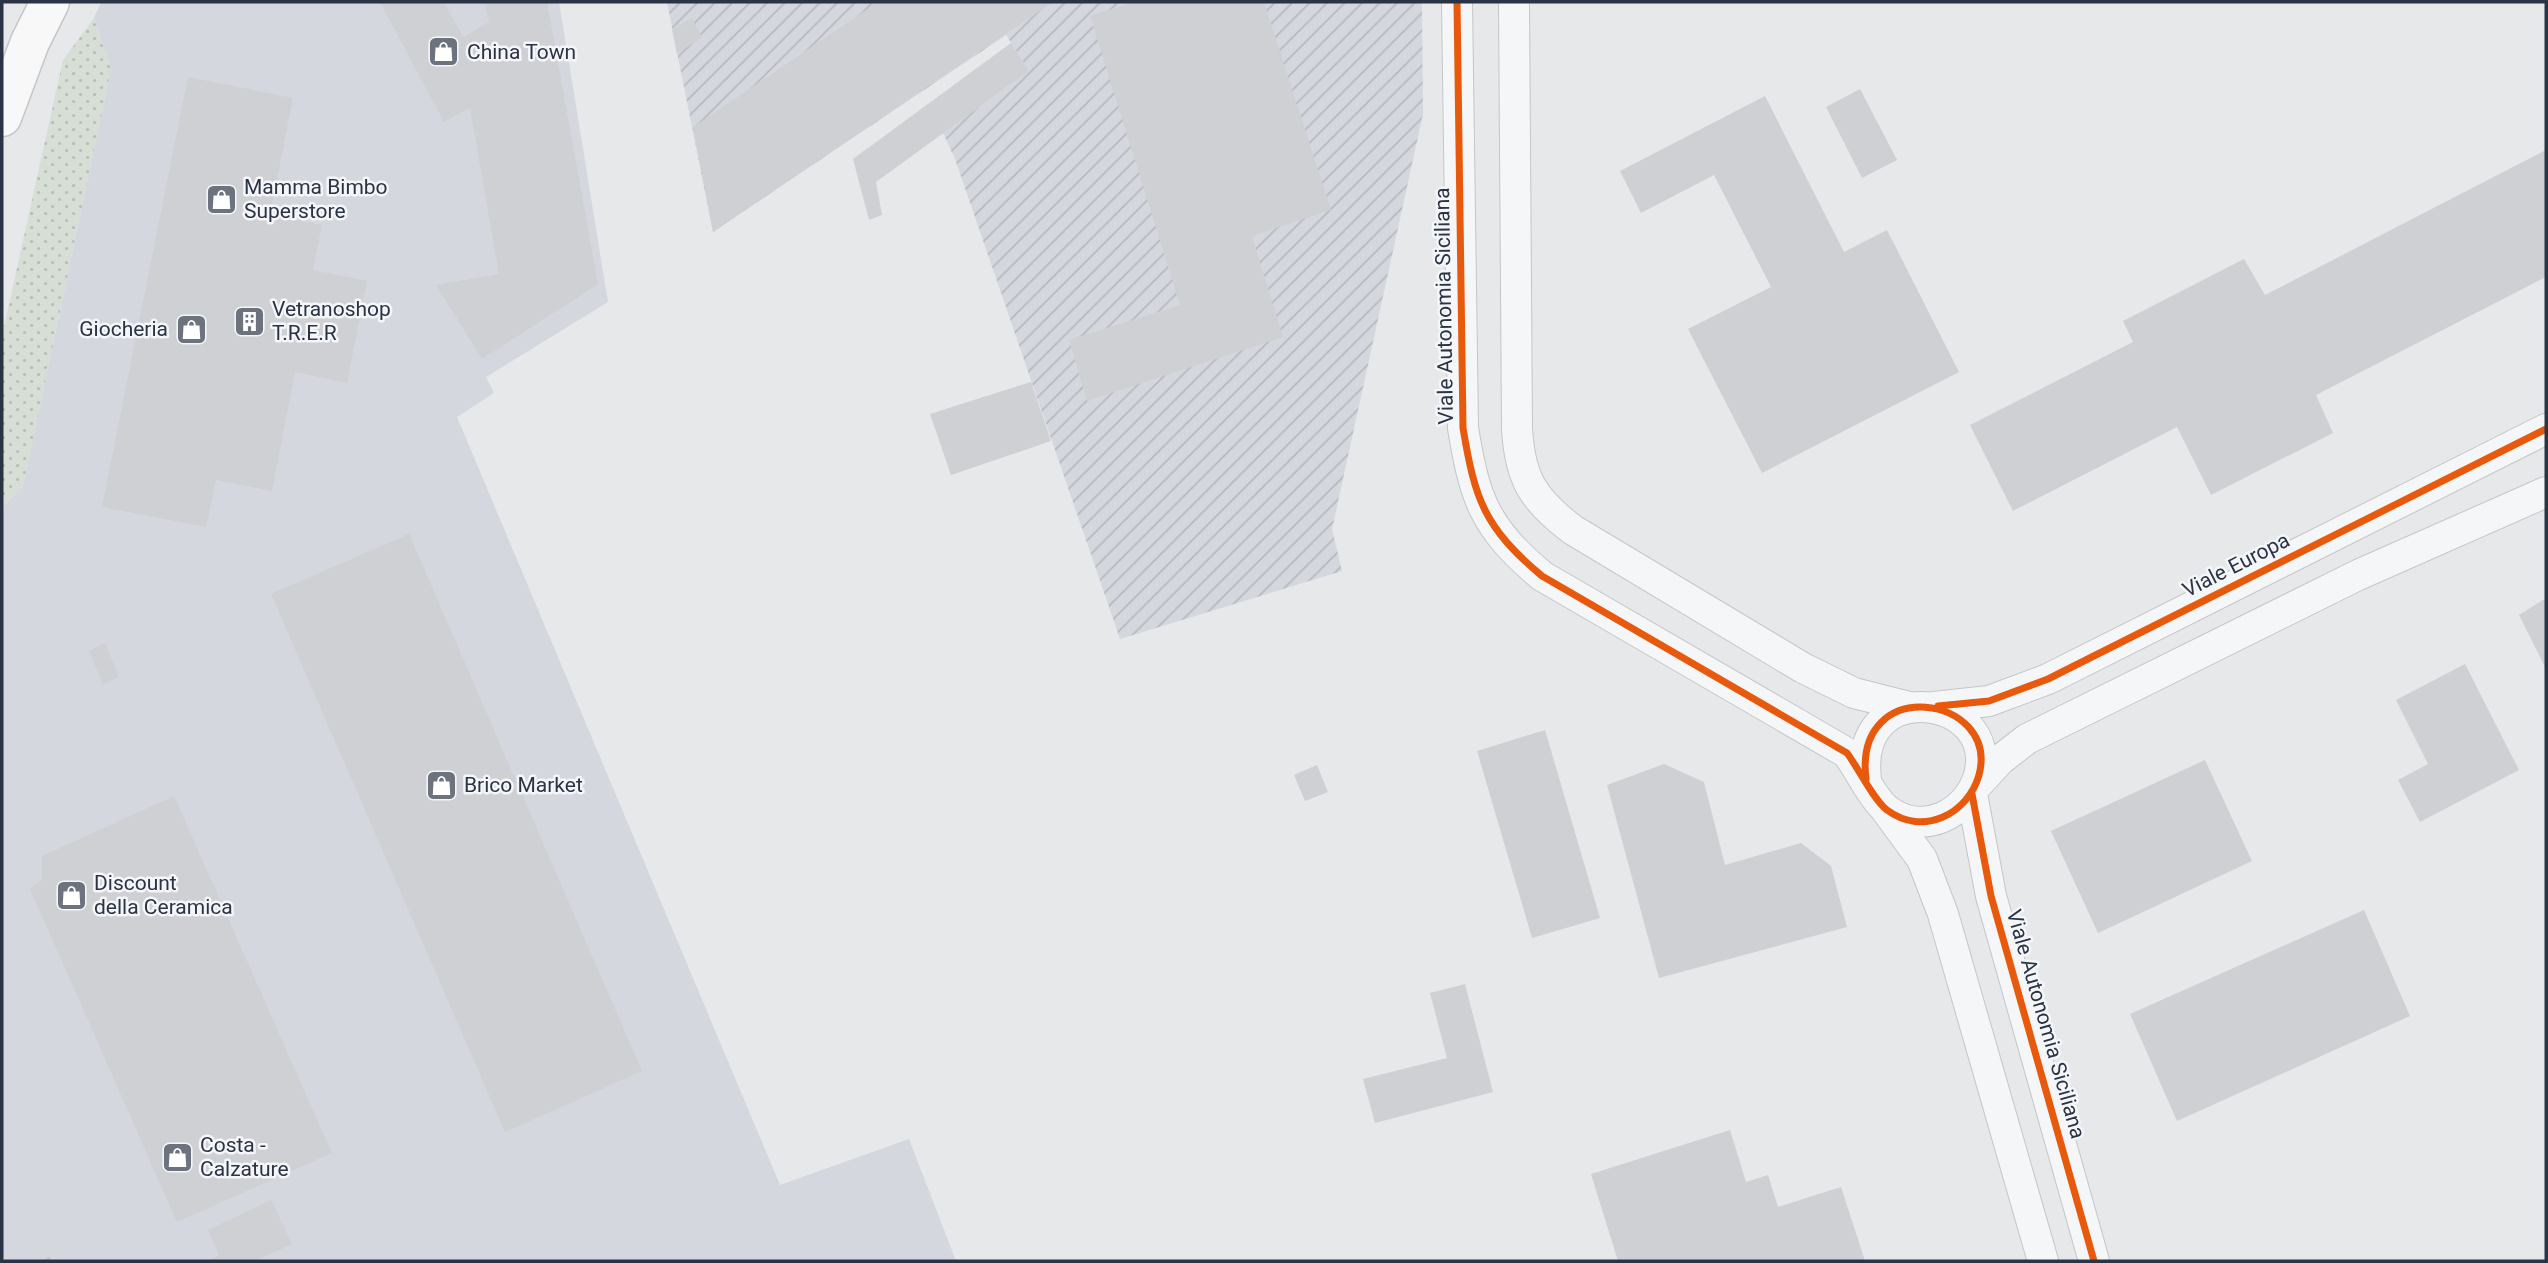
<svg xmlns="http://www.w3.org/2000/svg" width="2548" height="1263" font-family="Roboto,sans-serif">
	<defs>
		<pattern id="industrial-furrows" width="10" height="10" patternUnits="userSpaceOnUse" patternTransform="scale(1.75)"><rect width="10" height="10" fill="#d4d7dd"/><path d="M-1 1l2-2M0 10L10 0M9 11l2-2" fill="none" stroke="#b6b9bf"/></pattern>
		<pattern id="green-dots" width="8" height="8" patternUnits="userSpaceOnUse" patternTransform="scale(1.75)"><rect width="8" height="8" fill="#d6ded6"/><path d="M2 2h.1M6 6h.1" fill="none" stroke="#b8bfb9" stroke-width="1.8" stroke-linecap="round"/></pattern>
	</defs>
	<rect width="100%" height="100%" fill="#e6e8ea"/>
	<!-- built -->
	<polygon fill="#d4d7dd" points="101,2 559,2 608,302 486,377 494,393 457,417 780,1185 909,1139 956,1261 2,1261 2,507 23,486 111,69 94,18"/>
	<!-- industrial -->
	<polygon fill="url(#industrial-furrows)" points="667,2 1422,2 1423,114 1332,529 1342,571 1120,639 955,159 943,133 1029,71 1006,35 713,232"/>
	<!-- green -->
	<polygon fill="url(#green-dots)" points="94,18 111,69 23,486 2,507 2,336 63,60"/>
	<!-- building -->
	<g fill="#ced0d3">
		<polygon points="380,2 444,2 463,37 489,22 485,2 547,2 598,284 482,359 436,285 499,274 470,108 444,122"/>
		<polygon points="878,2 1053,2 713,232 693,127"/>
		<polygon points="1134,2 1264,2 1331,210 1252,236 1283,337 1087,401 1069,340 1180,305 1090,16"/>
		<polygon points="692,18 702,37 677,54 672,30"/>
		<polygon points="1011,43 1029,71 876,182 882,215 869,220 853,159"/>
		<polygon points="188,77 293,98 270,214 322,225 313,270 367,281 347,383 295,372 272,491 216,480 206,527 102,507"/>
		<polygon points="1860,89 1897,160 1862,178 1826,107"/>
		<polygon points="1765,96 1844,252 1887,230 1959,372 1762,473 1688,329 1771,287 1714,175 1641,213 1620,171"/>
		<polygon points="2546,150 2546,277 2316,395 2333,433 2211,495 2177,427 2013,511 1970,425 2133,342 2123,321 2244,259 2265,295"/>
		<polygon points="1031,382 1051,441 951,475 930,414"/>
		<polygon points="409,534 642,1071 505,1132 271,594"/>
		<polygon points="2546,598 2546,669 2519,615"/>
		<polygon points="105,643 119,677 103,684 89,651"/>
		<polygon points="2465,664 2519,770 2420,822 2398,780 2428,764 2396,700"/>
		<polygon points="1545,730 1600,918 1532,938 1477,751"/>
		<polygon points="2205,760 2252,861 2098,933 2051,831"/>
		<polygon points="1664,764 1704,782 1725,865 1801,843 1831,866 1847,927 1659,978 1607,785"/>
		<polygon points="1317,765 1328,792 1305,801 1294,775"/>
		<polygon points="174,796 332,1153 177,1222 30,889 42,880 42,856"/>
		<polygon points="2364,910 2410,1016 2177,1121 2130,1014"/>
		<polygon points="1465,984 1493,1092 1375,1123 1363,1079 1447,1058 1430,993"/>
		<polygon points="1730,1130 1746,1182 1768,1175 1778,1207 1841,1187 1865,1261 1618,1261 1591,1174"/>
		<polygon points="271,1200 292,1244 255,1261 206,1261 219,1255 208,1230"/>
	</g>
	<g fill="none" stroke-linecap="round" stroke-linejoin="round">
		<defs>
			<g id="street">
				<path d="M1457,2L1463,428C1475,500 1484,527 1542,576L1847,753C1859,769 1873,799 1887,810C1923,837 1968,814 1979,775C2000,695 1853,673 1866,779"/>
				<path d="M1514,2L1517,429C1520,479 1533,500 1573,530L1803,668L1854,693L1909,707"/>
				<polyline points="1934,707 1989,701 2048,679 2546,429"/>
				<polyline points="1976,786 2000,760 2027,739 2358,575 2546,492"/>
				<polyline points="1972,794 1991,896 2094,1261"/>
				<polyline points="1886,810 1922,859 1943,914 2043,1261"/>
			</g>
			<polyline id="secondary" points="2,117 30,42 50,2"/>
		</defs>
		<!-- street casing -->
		<use href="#street" stroke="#c4c6c8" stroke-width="32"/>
		<!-- secondary casing -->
		<use href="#secondary" stroke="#c4c6c8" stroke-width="41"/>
		<!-- path -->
		<polyline stroke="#c5c6ca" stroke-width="4.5" stroke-dasharray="5 5" stroke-linecap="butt" points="46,1261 53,1257"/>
		<!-- street -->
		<use href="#street" stroke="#f5f6f7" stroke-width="30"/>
		<!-- secondary -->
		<use href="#secondary" stroke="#f8f8f8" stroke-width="38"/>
		<defs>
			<g id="cycleway">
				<path d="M1457,2L1463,428C1475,500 1484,527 1542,576L1847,753C1859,769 1873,799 1887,810C1923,837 1968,814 1979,775C2000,695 1853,673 1866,779"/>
				<polyline points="1938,706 1989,701 2048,679 2546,429"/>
				<polyline points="1972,794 1991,896 2094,1261"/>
			</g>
		</defs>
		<!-- cycleway casing -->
		<use href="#cycleway" stroke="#f4f6f9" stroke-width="11"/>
		<!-- cycleway -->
		<use href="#cycleway" stroke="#e8590c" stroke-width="7"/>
	</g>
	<!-- icons -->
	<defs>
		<symbol id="shop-square" viewBox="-11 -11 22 22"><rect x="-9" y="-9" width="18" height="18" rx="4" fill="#6c737f" stroke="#f4f6f9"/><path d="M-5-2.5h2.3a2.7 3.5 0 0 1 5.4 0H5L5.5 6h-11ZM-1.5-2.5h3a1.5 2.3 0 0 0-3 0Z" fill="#fff"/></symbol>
		<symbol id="building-square" viewBox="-11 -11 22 22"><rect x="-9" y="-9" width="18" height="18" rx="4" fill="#6c737f" stroke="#f4f6f9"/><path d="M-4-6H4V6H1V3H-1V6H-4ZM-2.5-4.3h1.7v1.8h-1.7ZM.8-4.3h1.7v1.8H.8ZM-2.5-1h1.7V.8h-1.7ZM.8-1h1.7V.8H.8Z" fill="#fff"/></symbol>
	</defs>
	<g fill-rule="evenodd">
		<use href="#shop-square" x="426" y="34" width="35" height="35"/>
		<use href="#shop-square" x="204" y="182" width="35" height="35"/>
		<use href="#building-square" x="232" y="304" width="35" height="35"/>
		<use href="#shop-square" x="174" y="312" width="35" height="35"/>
		<use href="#shop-square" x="424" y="768" width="35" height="35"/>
		<use href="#shop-square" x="54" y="878" width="35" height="35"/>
		<use href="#shop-square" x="160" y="1140" width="35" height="35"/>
	</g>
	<g text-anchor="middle" stroke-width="5" stroke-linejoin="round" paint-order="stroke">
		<!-- poi labels -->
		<g font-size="21" fill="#2b3445" stroke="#f4f6f9" text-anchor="start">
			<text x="467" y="59">China Town</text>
			<text x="244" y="194">Mamma Bimbo<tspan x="244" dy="24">Superstore</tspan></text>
			<text x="272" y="316">Vetranoshop<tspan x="272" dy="24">T.R.E.R</tspan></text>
			<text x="168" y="336" text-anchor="end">Giocheria</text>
			<text x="464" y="792">Brico Market</text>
			<text x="94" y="890">Discount<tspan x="94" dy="24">della Ceramica</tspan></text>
			<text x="200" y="1152">Costa -<tspan x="200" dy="24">Calzature</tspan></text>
		</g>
		<!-- street labels -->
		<g font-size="21" fill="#2b3445" stroke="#f4f6f9">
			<text transform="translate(1444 306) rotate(-91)" y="7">Viale Autonomia Siciliana</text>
			<text transform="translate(2236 565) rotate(-27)" y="7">Viale Europa</text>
			<text transform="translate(2046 1024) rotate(74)" y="7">Viale Autonomia Siciliana</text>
		</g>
	</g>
	<!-- border -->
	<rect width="2548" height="1263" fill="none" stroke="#2b3445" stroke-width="7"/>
</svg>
